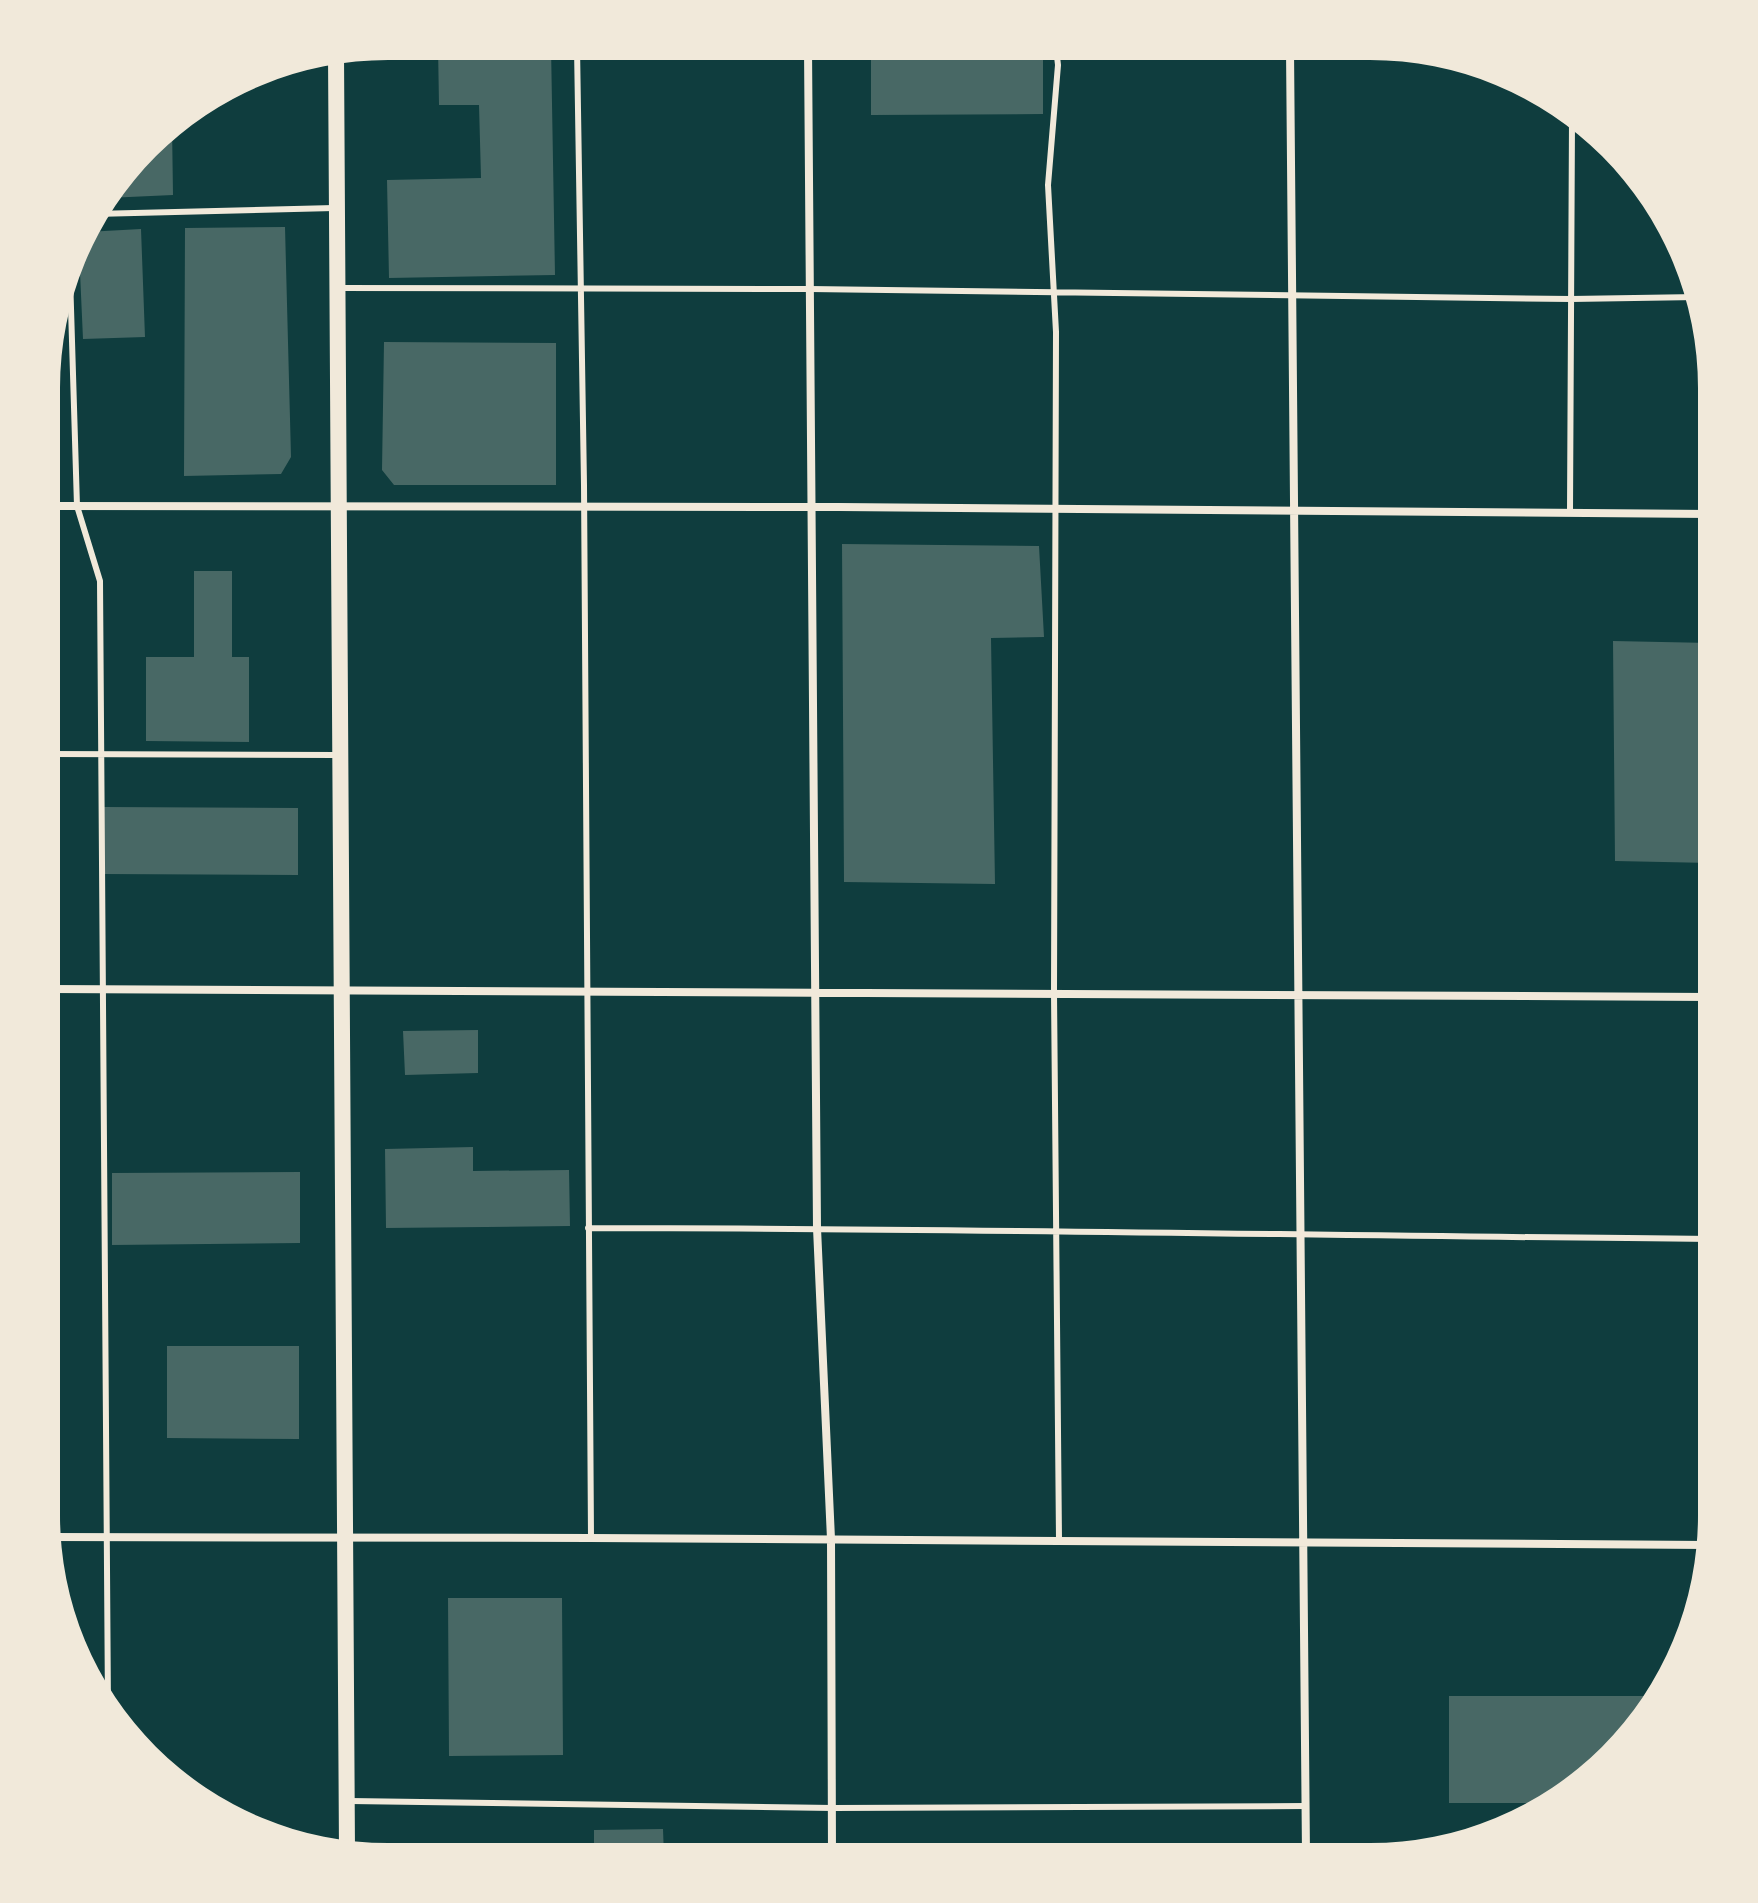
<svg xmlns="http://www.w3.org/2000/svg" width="1758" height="1903" font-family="Signika,sans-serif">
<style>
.building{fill:#486865}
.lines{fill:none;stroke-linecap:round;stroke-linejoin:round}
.service{stroke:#f1e9da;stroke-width:6}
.minor{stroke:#f1e9da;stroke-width:8}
.secondary{stroke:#f1e9da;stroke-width:16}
</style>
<rect width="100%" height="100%" fill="#0f3d3e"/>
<path class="building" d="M438,46h113l4,229 -166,3 -2,-98 94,-2 -2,-73h-40z
M871,47l172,1v66l-172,1z
M172,125l1,70 -66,3 56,-68z
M285,227l6,230 -10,17 -97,2 1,-248z
M141,229l4,108 -62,2 -4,-89 7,-18z
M384,342l172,1v142h-162l-12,-15z
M842,544l197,2 5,91 -53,1 4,246 -151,-2z
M194,571h38v86h17v85l-103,-1v-84h48z
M1613,641l98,2v220l-96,-2z
M103,807l195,1v67l-196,-1z
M478,1030v43l-73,2 -2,-44z
M473,1147v24l96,-1 1,56 -184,2 -1,-79z
M300,1172v71l-188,2v-72z
M167,1346h132v93l-132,-1z
M448,1598h114l1,157 -114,1z
M1449,1696h208l-96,103 -8,4h-104z
M663,1829l1,27h-70v-26z"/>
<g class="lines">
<path class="service" d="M577,47l7,438 7,1053
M1056,48l2,17 -10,120 8,147 -2,661 5,547
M94,214l240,-6
M70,275l7,231 23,75 8,1128
M338,288l472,1 761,10 127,-2
M1570,513l2,-393
M50,754l287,1
M588,1228c374,0 749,8 1123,11
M350,1801l483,7 473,-2"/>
<path class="minor" d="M808,47l9,1181 14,311 1,317
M1290,49l16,1807
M52,506l787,1 872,7
M49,989l1662,8
M47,1537l544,1 1118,7"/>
<path class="secondary" d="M336,54l11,1797"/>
</g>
<path d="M0 0H1758V1903H0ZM388 60H1370A328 328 0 0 1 1698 388V1515A328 328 0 0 1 1370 1843H388A328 328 0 0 1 60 1515V388A328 328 0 0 1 388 60Z" fill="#f1e9da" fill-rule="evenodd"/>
</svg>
